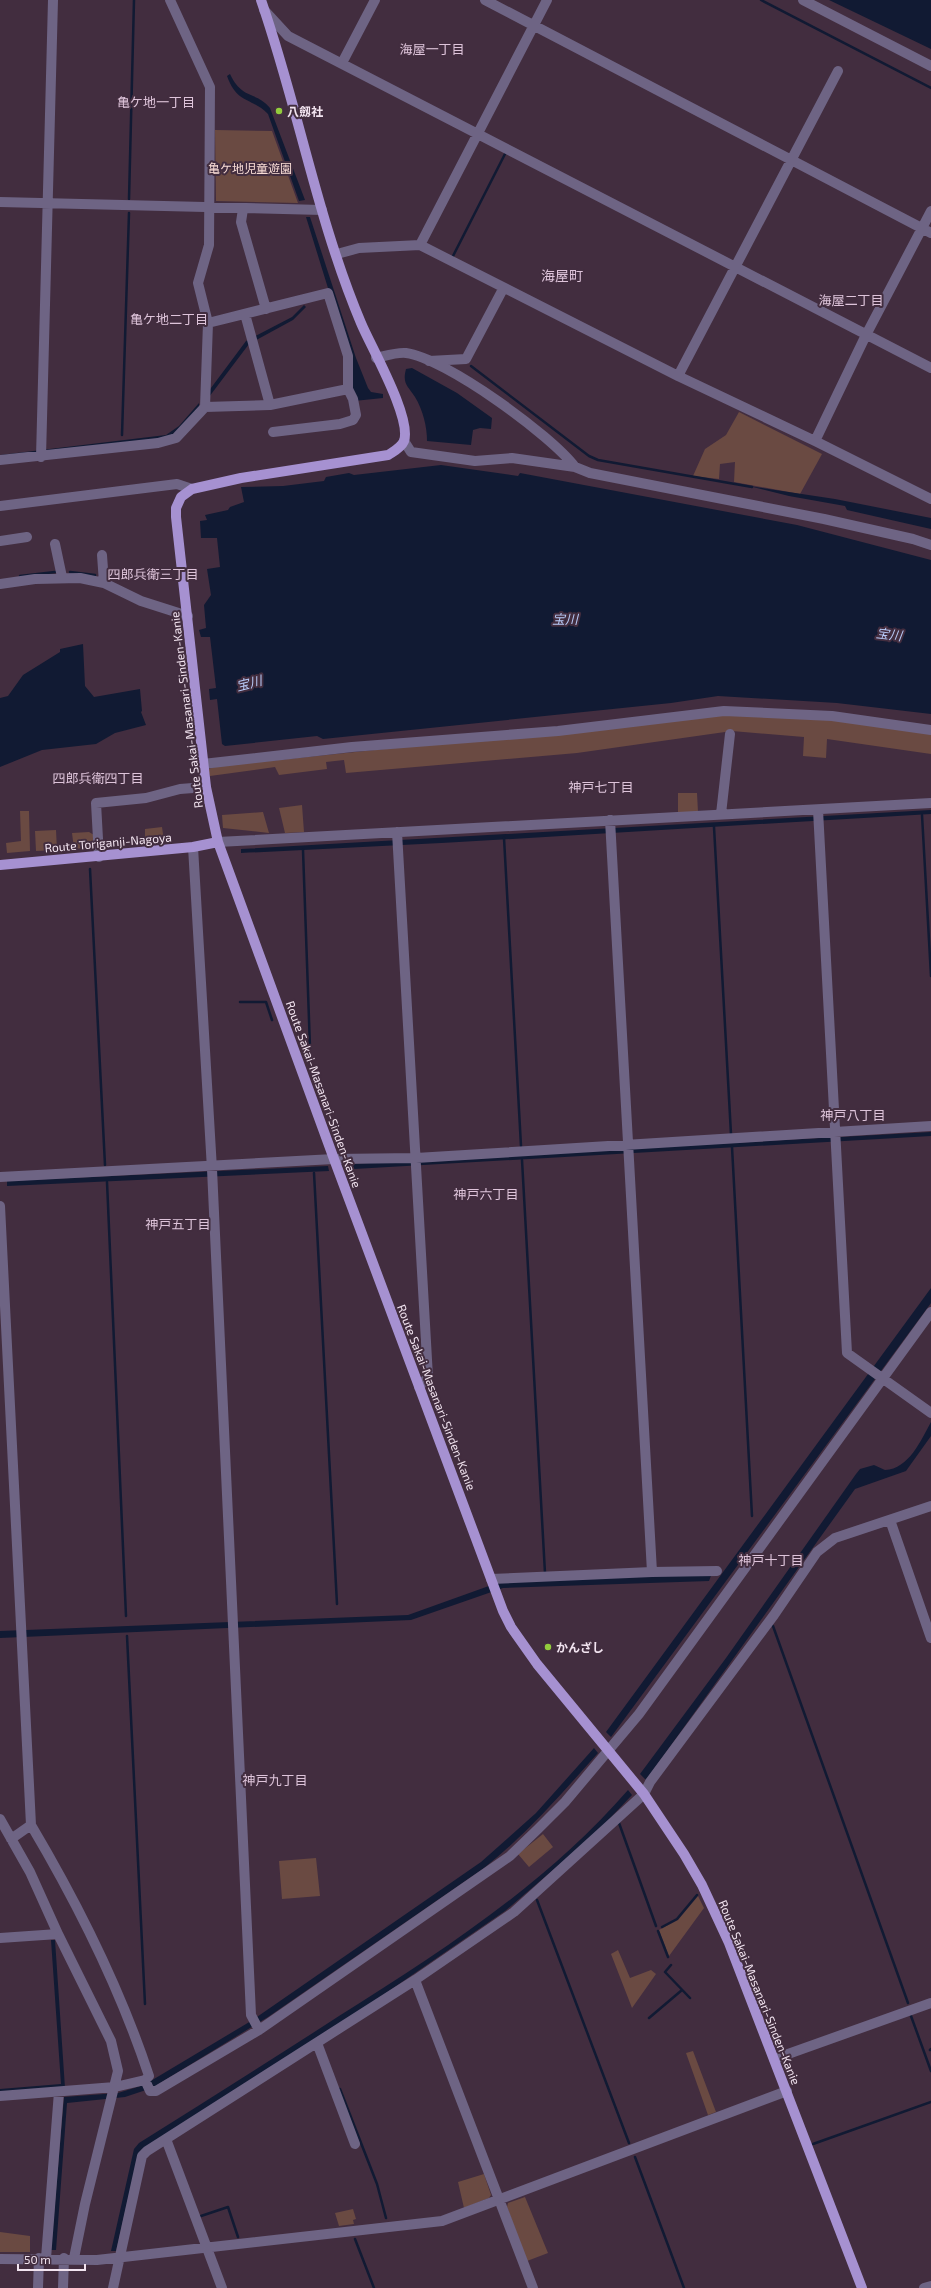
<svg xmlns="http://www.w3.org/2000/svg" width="931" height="2288" font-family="'Exo 2','Noto Sans JP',sans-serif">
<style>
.green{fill:#6a4a42}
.water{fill:#111a33}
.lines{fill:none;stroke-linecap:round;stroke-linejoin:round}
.stream{stroke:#111a33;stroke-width:2.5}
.minor{stroke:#6e6484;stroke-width:10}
.major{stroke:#a691d1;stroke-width:10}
.poi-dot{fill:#93cc3d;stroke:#422d3f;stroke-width:1.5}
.labels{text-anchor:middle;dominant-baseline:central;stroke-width:4;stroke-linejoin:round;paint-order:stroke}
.poi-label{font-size:12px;font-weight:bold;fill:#f2e4f0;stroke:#422d3f;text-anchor:start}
.park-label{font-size:12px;fill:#f9ddd6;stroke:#422d3f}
.street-label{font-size:12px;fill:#f2e4f0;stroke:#422d3f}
.neighbourhood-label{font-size:13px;fill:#dec4da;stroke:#422d3f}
.water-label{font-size:13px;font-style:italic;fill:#b8caf7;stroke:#422d3f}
.quarter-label{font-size:14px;fill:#dec4da;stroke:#422d3f}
</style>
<rect width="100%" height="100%" fill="#422d3f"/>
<path class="green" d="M215,130l57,1 26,72 -82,-2z
M739,412l83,42 -22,40 -66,-12 1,-20 -15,2 -1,15 -26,-3 12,-27 21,-14z
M724,714l138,8 69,10v22l-104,-15 -1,19 -23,-2 1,-19 -72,-6 -155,22 -231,20 -2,-13 -18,2 1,7 -48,6 -4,-8 -65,9 -2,-7 11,-3z
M678,793h19l1,19 -20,1z
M302,805l2,27 -19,1 -6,-25z
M20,811h9l1,40 -23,2 -1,-10 15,-2z
M263,812l6,21 -46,-5 -1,-13z
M162,827l2,14 -19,1v-13z
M56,830l1,20 -21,1 -1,-20z
M89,832l5,3v12l-20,2 -2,-16z
M543,1834l10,13 -24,20 -11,-13z
M316,1858l4,38 -38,3 -3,-38z
M698,1896l6,12 -35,48 -10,-26 19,-10z
M618,1950l12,28 21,-8 5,4 -24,34 -21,-54z
M693,2051l23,61 -8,3 -22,-62z
M484,2174l7,21 -2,3 -25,10 -6,-26z
M525,2197l23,56 -21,8 -20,-54 1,-4z
M353,2209l3,10 -3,1 1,4 -15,2 -4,-13z
M0,2232l30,4v16h-30z"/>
<path class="water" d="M829,0h102v49z
M230,74c12,26 26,17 40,34l35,92 -6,1 -31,-87c-17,-17 -31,-10 -41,-38z
M306,217h4l46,141 12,30 3,4 12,2v4l-29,3 -5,-45z
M304,305l2,2 -13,13 -44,24 -40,53 -1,-5 38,-51 46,-24z
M412,368l45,25 35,25 -1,11 -11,-1 -7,2 -2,15 -44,-4c0,-14 -4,-31 -12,-44 -7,-11 -13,-13 -9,-28z
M199,403v6l-17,19 -12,9 -170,20v-2l166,-20 13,-9z
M441,465l77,11 2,-3 277,52 134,35v154l-94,-11 -119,-7 -47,7 -348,36 -6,-3 -92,10 -3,-2 -5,-45 -7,1 -1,-11 7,-1 -6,-51h-9l-2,-7 7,-2 -2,-23 7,-10 -4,-26 13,-2 -3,-29h-16l-1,-17 7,-1 -2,-5 23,-5 2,-3 14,-5 -3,-15 42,-1 41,-5 2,-4 23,-4 5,2z
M749,486l86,13 96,19v11l-84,-19 -2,-4 -56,-10z
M83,644l2,42 9,11 46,-8 2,22 -1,1 5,13 -31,8 -19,11 -54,6 -42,17v-69l8,-2 15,-21 37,-23v-3z
M931,810v4c-230,13 -460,29 -690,39v-4z
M931,1132v4l-577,33 -2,-5z
M328,1166l1,5 -322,15v-5z
M931,1288v15l-320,434 -5,-5z
M931,1422v14l-25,35 -51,18 -209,291 -6,-6 86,-116 130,-184 4,-5 14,-4 11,5c24,-1 36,-30 46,-48z
M712,1573l-3,8 -206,7 -92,32 -411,18v-7l408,-16 92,-33z
M594,1748l4,5c-36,40 -71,81 -114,115l-216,149 -116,71 -27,9 -58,6 -11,147h-5l13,-153 54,-4 26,-8 107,-64 230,-159 55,-49z
M628,1790l4,5 -37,39 -90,77 -135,93 -228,145 -4,6 -22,96h-5l23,-102 5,-6c67,-42 134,-84 200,-127 104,-65 208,-133 289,-226z
M51,1940h4l10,148 -65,5v-4l61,-5z"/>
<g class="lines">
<path class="stream" d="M761,0l170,88
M129,199l5,-199
M452,258l54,-106
M471,366l118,90 9,4 154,27
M122,435l7,-222
M70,572l25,3
M20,576l35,-4
M922,815l9,161
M714,827l17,307
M504,838l17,308
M303,850l7,198
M90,869l15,296
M240,1002h26l6,18
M732,1147l20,369
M522,1160l23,413
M314,1173l23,431
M107,1182l19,434
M773,1626l135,377
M127,1636l18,368
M619,1823l37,103
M537,1900l92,243
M662,1927l15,-8 20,-24
M658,1931l10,26
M671,1965l-6,7 25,26
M911,2016l20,55
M649,2018l33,-28
M930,2050l1,-1
M340,2089l37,95 9,34
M813,2144l118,-42
M635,2157l49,131
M201,2216l27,-9 10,30
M355,2239l19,49"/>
<path class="minor" d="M485,0l446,233
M803,0l128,66
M264,10l24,26 643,332
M342,63l33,-63
M0,202l322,8
M243,209l-2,13 25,87
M420,245l127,-245
M337,254l22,-6 61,-3 258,131 137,65 116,58
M245,314l25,91
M208,323l120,-30 20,63v33l5,10 3,16 -3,5 -13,4 -67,8
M376,358c9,-2 21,-6 30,-5 39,5 145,82 169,114
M429,361l37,-2 37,-70
M678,376l160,-305
M205,407l65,-2 78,-16
M404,441l7,11 64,9 37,-3 63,9 15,6 234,46 89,20 18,6
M815,441l51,-106 65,-124
M41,457l12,-457
M0,460l158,-17 18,-5 29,-31 3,-84 -10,-40 11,-38 1,-158 -40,-87
M0,506l177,-22 15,5
M0,541l27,-4
M55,544l7,33
M102,555l2,28
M0,584l35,-5 45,-1 24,5 37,18 47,15
M203,764l149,-17 206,-16 166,-20 108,5 99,14
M818,810l29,543 84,60
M721,814l9,-80
M610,820l42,752
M397,832l31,545 -9,10
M218,842l713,-39
M193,847l19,322 39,846 8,15
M99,857l-3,-54 50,-5 34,-9 26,-2
M0,1177l334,-18 82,-1 515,-32
M0,1206l31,619c48,81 89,163 118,251l-4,4
M890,1520l41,118
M491,1579l161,-7 65,-1
M0,1819l30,53 28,62 53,107 7,30 -33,133 -11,54
M11,1839l20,-14
M0,1938l58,-4
M415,1980l118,308
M317,2043l38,101
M774,2059l157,-56
M0,2096l115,-9 30,-7 5,11h6l103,-61 251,-174 28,-27 27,-27 74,-88 292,-402
M166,2139l56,149
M46,2258l13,-166
M0,2259l97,1 345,-39 345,-130
M38,2288l1,-30
M63,2288l1,-30
M113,2288l29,-132 5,-5 268,-171 99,-68 130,-118 6,-12 124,-167 43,-63 18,-14 96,-32
M924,2288l7,-2"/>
<path class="major" d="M261,0c37,106 56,219 100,323 10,24 51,95 43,118 -3,7 -10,10 -16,14l-147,23 -49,11 -11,8 -5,11v9l30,270 12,55 116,317 169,452 8,16 26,37 107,130 40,60 18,31 27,58 133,345
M0,865l193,-18 25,-5"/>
</g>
<g class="poi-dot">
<circle cx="279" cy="111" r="4"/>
<circle cx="548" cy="1647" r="4"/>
</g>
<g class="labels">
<g class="poi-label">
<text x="287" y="111">八劔社</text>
<text x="556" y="1647">かんざし</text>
</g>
<g class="park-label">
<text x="250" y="168">亀ケ地児童遊園</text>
</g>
<g class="street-label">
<text transform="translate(186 710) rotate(-97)">Route Sakai-Masanari-Sinden-Kanie</text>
<text transform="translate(108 842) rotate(-5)">Route Toriganji-Nagoya</text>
<text transform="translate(324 1094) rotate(70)">Route Sakai-Masanari-Sinden-Kanie</text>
<text transform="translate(437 1397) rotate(69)">Route Sakai-Masanari-Sinden-Kanie</text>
<text transform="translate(760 1992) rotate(68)">Route Sakai-Masanari-Sinden-Kanie</text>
</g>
<g class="neighbourhood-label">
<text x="432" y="49">海屋一丁目</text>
<text x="156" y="102">亀ケ地一丁目</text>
<text x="851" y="300">海屋二丁目</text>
<text x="169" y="319">亀ケ地二丁目</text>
<text x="153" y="574">四郎兵衛三丁目</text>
<text x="98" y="778">四郎兵衛四丁目</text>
<text x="601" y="787">神戸七丁目</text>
<text x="853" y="1115">神戸八丁目</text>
<text x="486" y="1194">神戸六丁目</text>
<text x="178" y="1224">神戸五丁目</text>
<text x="771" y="1560">神戸十丁目</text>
<text x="275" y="1780">神戸九丁目</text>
</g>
<g class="water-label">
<text x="565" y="619">宝川</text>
<text transform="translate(889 634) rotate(7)">宝川</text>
<text transform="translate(249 683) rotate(-14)">宝川</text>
</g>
<g class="quarter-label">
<text x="562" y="275">海屋町</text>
</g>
</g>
<path d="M18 2264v6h67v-6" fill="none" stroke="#f2e4f0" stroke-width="2"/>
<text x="24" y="2264" font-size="12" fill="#f2e4f0" stroke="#422d3f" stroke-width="3" paint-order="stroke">50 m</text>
</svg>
